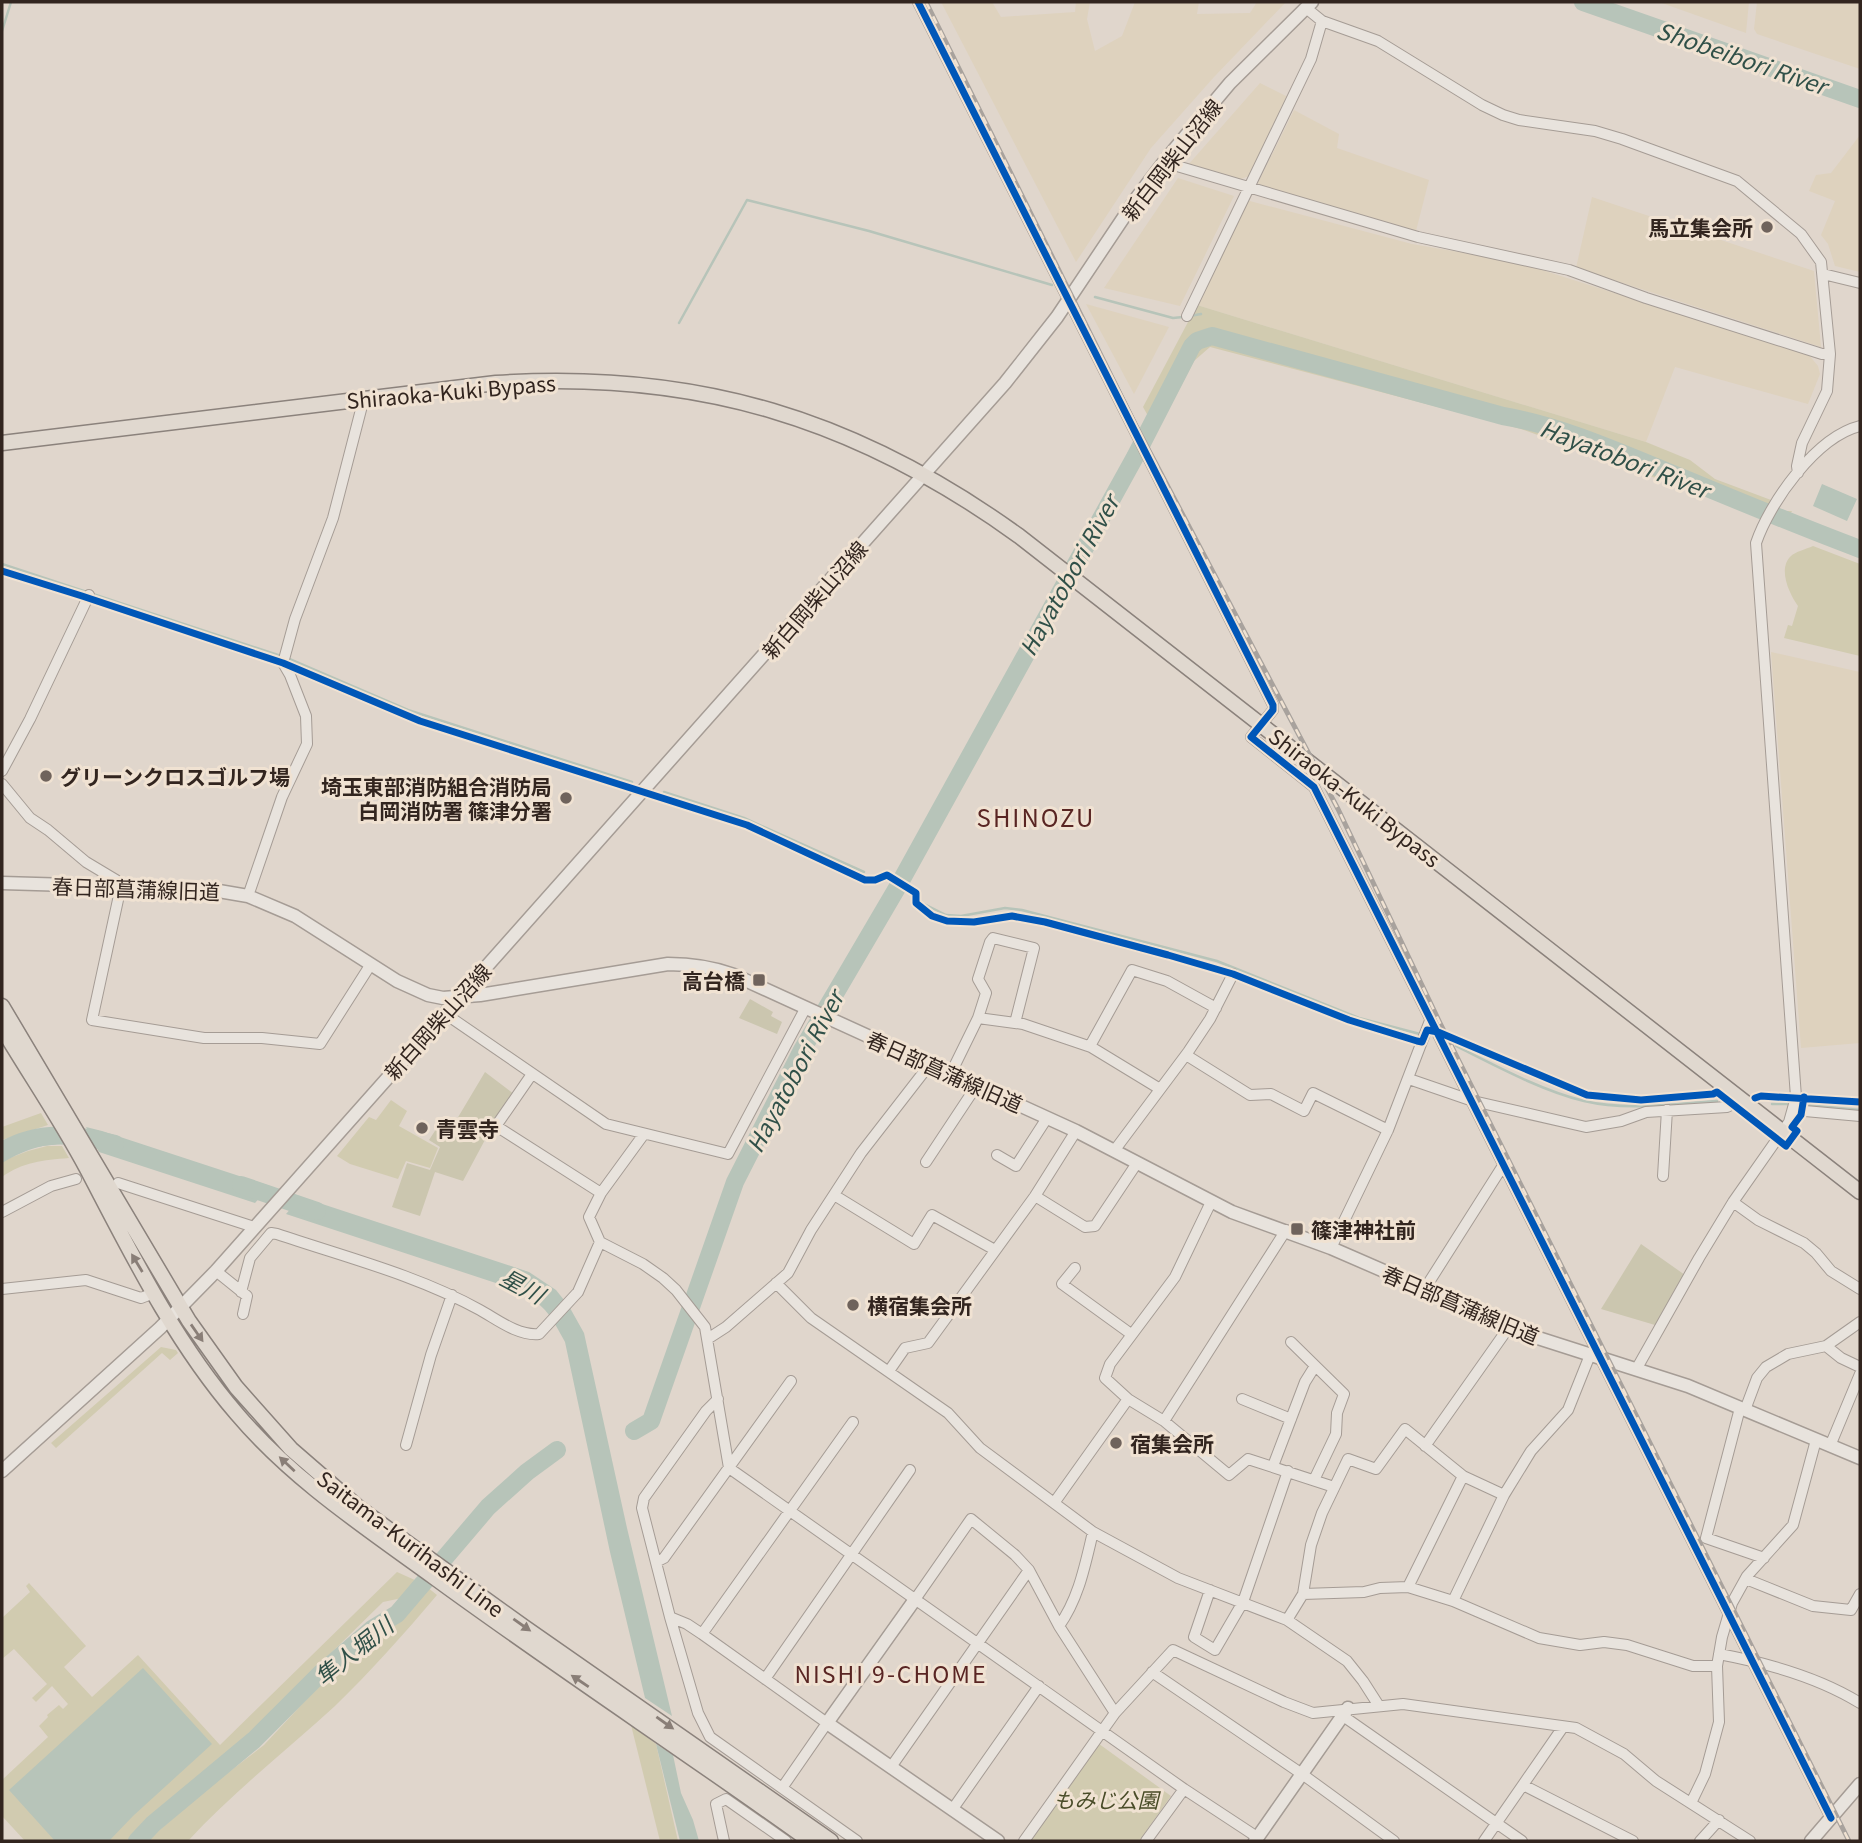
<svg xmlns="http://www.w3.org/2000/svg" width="1862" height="1843" font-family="Georgia,'Noto Sans JP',serif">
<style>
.farmland{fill:#ded2be}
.green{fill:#d1cbb0}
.cemetery{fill:#cbc6af}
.water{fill:#b7c4b9}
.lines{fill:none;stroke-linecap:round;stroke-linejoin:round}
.stream{stroke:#b7c4b9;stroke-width:2.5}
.river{stroke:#b7c4b9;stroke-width:18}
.minor-casing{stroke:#a59c95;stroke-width:12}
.tertiary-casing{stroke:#a59c95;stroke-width:15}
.primary-casing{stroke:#8b827c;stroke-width:17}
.minor{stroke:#e8e3dd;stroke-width:10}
.tertiary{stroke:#e8e3dd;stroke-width:12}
.primary{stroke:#e0d8cf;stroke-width:14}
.rail-casing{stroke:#a8a29d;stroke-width:5}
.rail{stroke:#f0e2d2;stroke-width:2.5;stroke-dasharray:8;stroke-linecap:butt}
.cycleway-casing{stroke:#f0e2d2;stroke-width:11}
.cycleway{stroke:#0057b8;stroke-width:7}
.oneway{fill:#897e77}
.poi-dot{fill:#6f635c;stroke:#f0e2d2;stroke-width:2.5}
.labels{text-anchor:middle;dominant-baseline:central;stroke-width:6;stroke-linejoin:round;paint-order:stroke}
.street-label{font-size:21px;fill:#32251f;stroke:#f0e2d2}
.poi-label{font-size:21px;font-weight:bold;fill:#32251f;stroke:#f0e2d2;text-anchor:start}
.park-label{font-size:21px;font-style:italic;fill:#494c28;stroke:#f0e2d2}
.water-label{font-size:23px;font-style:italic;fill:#305048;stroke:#f0e2d2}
.neighbourhood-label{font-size:23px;letter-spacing:2px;fill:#592523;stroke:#f0e2d2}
.quarter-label{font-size:24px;letter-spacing:2px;fill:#592523;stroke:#f0e2d2}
</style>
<rect width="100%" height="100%" fill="#e0d6cc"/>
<path class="farmland" d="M941,2h51l9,15 74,-5 1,-10h14l-3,17 8,32 27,-15 13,-34h64l-2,12 53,-1 7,-11h29l-72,75 -63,71 -75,114z
M1659,2h90l-3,31z
M1757,2h103v67l-103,-35 -3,-5z
M1260,83l28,14 -39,79 -8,3 -53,-14z
M1294,110l45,24 -2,14 92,32 -13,51 -159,-46z
M1860,135v137l-25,-6 -7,-22 -7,-9 14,-34 -26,-10 7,-16 15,-2z
M1178,178l56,18 -54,110 -76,-18z
M1592,197l222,74 7,76 -245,-79z
M1246,200l166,44 105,18 292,93 9,11 2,8 -12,30 -133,-37 -29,75 -449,-137z
M1086,304l83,23 -35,67z
M1771,652l89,20v371l-59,5z"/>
<path class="green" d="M1197,305l449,137 44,18 25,19 56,21v4l11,7h10l-8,14 -263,-96 -311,-82 -16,14 -37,71 -14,-25z
M1813,546l47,18v92l-76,-18 4,-13 4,1 6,-20c-8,-11 -21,-37 -7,-50 4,-4 15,-7 22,-10z
M391,1100l16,11 -8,15 39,22 -8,20 -24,-7 -8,18 -48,-15 -13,-8 32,-39 7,3z
M41,1113l7,12 -46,15v-13z
M47,1146h15l7,12c-26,2 -46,4 -67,19v-16l26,-10z
M161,1347l15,3 2,3 -8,7 -8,-7 -106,95 -5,-5z
M397,1572l20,9 -15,17 -19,4 -165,162 -69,55 -20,22h-104l-23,-25v-36l46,-43 -9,-11 9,-9 -1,-2 12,-10 4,4 5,-5 -16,-18 -16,16 -4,-4 15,-14 -33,-35 -12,10v-41l28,-26 -4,-6 3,-3 57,63 -22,21 28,30 46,-42 82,90z
M427,1587l10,8c-33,39 -66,76 -102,111 -49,45 -102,86 -147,135h-41l52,-46 65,-50 56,-60 46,-41 34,-25z
M631,1725l25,19 22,97h-18z
M1095,1741l76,55 -32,45h-110z"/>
<path class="cemetery" d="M750,999l23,13 -2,4 11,6 -5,12 -38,-16z
M485,1072l29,22 -20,29 -31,58 -28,-9 -15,44 -28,-9 15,-44 23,7 10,-23 -11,-7 15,-23 10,7z
M1641,1244l44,31 -30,50 -54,-16z"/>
<path class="water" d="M1822,484l35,15 -10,22 -34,-15z
M86,1127l16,4 168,55 -15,17 -156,-51z
M50,1128l10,16c-23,1 -39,8 -58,19v-20l19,-9z
M301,1197l228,75 27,18 8,10 -15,15c-10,-14 -25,-21 -41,-28l-222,-73z
M570,1308l14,25 43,195 45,188 -27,-18 -35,-146 -45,-210 -10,-18z
M143,1668l69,76 -79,72 -24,25h-54l-46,-51z
M656,1744l17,11 8,38 12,27 6,21h-19z"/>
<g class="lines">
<path class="stream" d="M2,31l9,-29
M1095,297l78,21 10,-1
M1190,316l11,-2
M679,323l68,-123 122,31 183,54
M2,564l279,92
M287,658l121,52 224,72
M664,792l80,26 120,54
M924,904l22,11 15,1 44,-8 17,2 195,51 142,57 61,16
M1456,1046c38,19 86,45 128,55 42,10 90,3 133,0
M1772,1104h16
M1806,1105l54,5"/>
<path class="river" d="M1583,2l277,97
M2,1151c36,-21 73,-18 113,-7
M241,1185l76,26
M634,1431l17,-10 84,-239 67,-132 95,-162 238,-431 57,-111 5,-5 15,-5 291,80c54,9 107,32 158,53 66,27 132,55 199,80
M137,1841l16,-17 101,-84 67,-67 51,-44 25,-15 91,-107 39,-35 30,-22"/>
<g class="minor-casing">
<path id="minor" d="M918,2c120,233 235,469 355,703v5l-22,27 63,50 517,1031
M1306,8l16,13 56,20 104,64 21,10 16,5 76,11 27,8 115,42 64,53 20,28 9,92 -3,37 -25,52 -5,23 1,7
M1167,158l10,8 241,71 151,33 77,28 176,56h8
M1823,274l37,9
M1187,316l124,-257 11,-38
M2,771l28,-52 59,-124
M2,784l28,34 18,12 38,32 30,18 5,6 -29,134 112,18h58l58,6 51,-80
M248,896l34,-99 25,-53 -1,-28 -16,-41 -7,-12 12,-44 38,-101 31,-120
M444,1013l162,111 122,30 77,-145
M978,1018l45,6 68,23 69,42
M1090,1046l42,-76 35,11 49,27
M1186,1055l64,40 21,-1 33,17 9,-18 75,37
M951,1073l27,-55 8,-25 -8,-14 12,-37 3,-4 41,10 -19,75
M532,1074l-36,52 105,67
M1409,1079l64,22 113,26 35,-6 25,-9 81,-5 14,-7
M1794,1110l66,6
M644,1134l-43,59 -12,24 11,25 43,22 20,14 13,12 29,37 24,141 455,321 73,48
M1114,1151l74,-99 22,-33 23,-45
M997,1155l19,11 31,-48
M926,1162l51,-77
M1663,1176l4,-66
M118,1183l136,44
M834,1195l80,49 18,-29 63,35
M1035,1196l50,31 10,-1 42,-63
M1733,1202l25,18 46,23 12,10 15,18 29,18
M2,1212l49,-26 25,-7
M1331,1248l57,-118 43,-112
M1075,1268l-13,16 69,50
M216,1271l31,25 -4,18
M776,1283l35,35 137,95 32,35 113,84c-8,33 -14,66 -34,94
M2,1289l84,-9 55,18 13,-5
M1424,1290l80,-126
M241,1292l9,-34 21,-25 6,1c68,23 140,41 203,76 18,10 38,26 59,24l39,-42 22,-50
M709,1338l17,-11 62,-54 23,-43 50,-77 69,-89
M1291,1342l53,52 -7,19 -1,21 -22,46
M1826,1346l15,12 19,9
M1637,1368l62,-110 34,-56 56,-80 7,-25 -40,-554c14,-41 60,-106 104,-117
M889,1371l16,-23 23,-5 107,-147 41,-65
M718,1399l-12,12 -62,87 -2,10 28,109 28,96 12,24 147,104
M1128,1399l-23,-21 5,-14 65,-87 36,-75
M1242,1399l49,20
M1740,1408l-34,130 58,20
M1745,1410l12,-32 9,-11 22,-13 38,-8 34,-24
M1164,1421l65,54 19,-16 86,28
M406,1445l25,-90 21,-60
M1425,1446l84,-119
M1830,1446l30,-72
M1273,1466l32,-84 10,-16
M1054,1503l74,-104 36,22 122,-191
M1093,1532l85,46 109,42 16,-26 61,-2 16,-4 28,-1 45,14 86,37 41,7 24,-3 23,3 66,21h24
M656,1562l8,-4 127,-177
M1746,1579l67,27 38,4 9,-16
M1408,1587l55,-111
M1210,1590l-16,47 21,13 28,-48 45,-131
M1303,1594l8,-49 11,-32 26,-54 28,10 29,-40 58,47 41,19
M916,1598l55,-79 44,36 14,15 30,56 56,87
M1453,1601l51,-106 27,-44 37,-41 22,-55
M670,1617l17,7 15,10 125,89 -45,65
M1287,1620l60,41 16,20 16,25
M702,1634l151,-212
M1719,1654c48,9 99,23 141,49
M1152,1672l150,102 92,67
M765,1679l145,-209
M1343,1716l179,125
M891,1767l138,-197
M1523,1785l110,56
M1691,1803l14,-29 14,-52 -2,-56 5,-29 10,-34 15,-27 46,-51 23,-85
M952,1810l87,-124
M724,1841l-8,-37 10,-5 60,42
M1024,1841l91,-128 58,-63 111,52 29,11 90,-9 173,24 48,26 32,27 94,60
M1146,1841l38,-52
M1484,1841l79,-114
M1700,1841l19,-21"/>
</g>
<g class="tertiary-casing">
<path id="tertiary" d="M2,883l205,6 41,7 47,20 102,65 31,14 15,3 37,-3 188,-31c24,0 44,3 66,11l342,156 156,81 99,36 207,90 150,48 172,72
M2,1471l158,-143 56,-57 789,-888 52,-66 81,-121 29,-38 63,-75 82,-81
M916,1598l-89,125 171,118
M1255,1841l93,-133
M1811,1841l49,-57"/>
</g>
<g class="primary-casing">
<path id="primary" d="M2,443l494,-60c201,-13 361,36 523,153l841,656
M2,1006l187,315 47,66 55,62 68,59 165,119 307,214
M2,1028c28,47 59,92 85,141 44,84 87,172 150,245 56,66 128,113 198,164 123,90 251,174 375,263"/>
</g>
<use href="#minor" class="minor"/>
<use href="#tertiary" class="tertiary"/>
<use href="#primary" class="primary"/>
<g class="rail-casing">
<path id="rail" d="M926,2l211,426 201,381 102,214 409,818"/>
</g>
<use href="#rail" class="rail"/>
<g class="cycleway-casing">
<path id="cycleway" d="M918,2c120,233 235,469 355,703v5l-22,27 63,50 517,1031
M2,571l80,25 201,67 137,58 327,104 118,55h10l12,-5 29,18v10l16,13 15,5 27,1 38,-6 33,6 123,33 65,19 116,46 68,21 5,1 5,-12 11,2 149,63 54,5 72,-6 4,-2 69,54 11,-15 -5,-4 9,-12 3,-18
M1755,1098l6,-2 99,6"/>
</g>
<use href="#cycleway" class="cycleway"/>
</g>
<defs><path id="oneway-solid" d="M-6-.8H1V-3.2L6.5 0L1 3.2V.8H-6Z" transform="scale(1.75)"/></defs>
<g class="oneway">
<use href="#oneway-solid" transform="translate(137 1263) rotate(-121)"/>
<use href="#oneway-solid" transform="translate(197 1333) rotate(55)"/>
<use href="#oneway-solid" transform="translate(287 1464) rotate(-137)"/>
<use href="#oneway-solid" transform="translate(522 1625) rotate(35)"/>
<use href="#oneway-solid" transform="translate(580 1681) rotate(-146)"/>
<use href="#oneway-solid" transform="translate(665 1723) rotate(35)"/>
</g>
<g class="poi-dot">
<circle cx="1767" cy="227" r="7"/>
<circle cx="46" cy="776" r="7"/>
<circle cx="566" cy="798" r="7"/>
<rect x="752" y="973" width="14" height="14" rx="3.5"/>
<circle cx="422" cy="1128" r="7"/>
<rect x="1290" y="1222" width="14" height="14" rx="3.5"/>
<circle cx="853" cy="1305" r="7"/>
<circle cx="1116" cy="1443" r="7"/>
</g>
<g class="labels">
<g class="street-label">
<text transform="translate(1171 159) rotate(-52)">新白岡柴山沼線</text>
<text transform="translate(451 391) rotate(-5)">Shiraoka-Kuki Bypass</text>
<text transform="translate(814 599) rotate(-49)">新白岡柴山沼線</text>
<text transform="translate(1355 797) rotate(38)">Shiraoka-Kuki Bypass</text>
<text transform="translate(136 888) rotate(2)">春日部菖蒲線旧道</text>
<text transform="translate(437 1021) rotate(-48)">新白岡柴山沼線</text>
<text transform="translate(945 1071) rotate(24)">春日部菖蒲線旧道</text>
<text transform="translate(1461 1304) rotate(23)">春日部菖蒲線旧道</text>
<text transform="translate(411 1543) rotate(37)">Saitama-Kurihashi Line</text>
</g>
<g class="poi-label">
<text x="1753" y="227" text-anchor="end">馬立集会所</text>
<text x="60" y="776">グリーンクロスゴルフ場</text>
<text x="552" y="786" text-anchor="end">埼玉東部消防組合消防局<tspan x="552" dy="24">白岡消防署 篠津分署</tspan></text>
<text x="745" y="980" text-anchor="end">高台橋</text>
<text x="436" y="1128">青雲寺</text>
<text x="1311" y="1229">篠津神社前</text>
<text x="867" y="1305">横宿集会所</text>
<text x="1130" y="1443">宿集会所</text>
</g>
<g class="park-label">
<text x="1106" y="1799">もみじ公園</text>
</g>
<g class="water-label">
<text transform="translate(1742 57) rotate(19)">Shobeibori River</text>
<text transform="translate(1625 458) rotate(21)">Hayatobori River</text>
<text transform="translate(1068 575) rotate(-61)">Hayatobori River</text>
<text transform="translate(794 1071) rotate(-62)">Hayatobori River</text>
<text transform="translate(523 1285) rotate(28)">星川</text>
<text transform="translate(353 1650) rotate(-39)">隼人堀川</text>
</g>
<g class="neighbourhood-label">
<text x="891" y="1673">NISHI 9-CHOME</text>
</g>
<g class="quarter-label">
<text x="1036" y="816">SHINOZU</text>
</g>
</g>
<rect width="1862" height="1843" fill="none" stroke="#32251f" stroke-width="7"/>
</svg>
